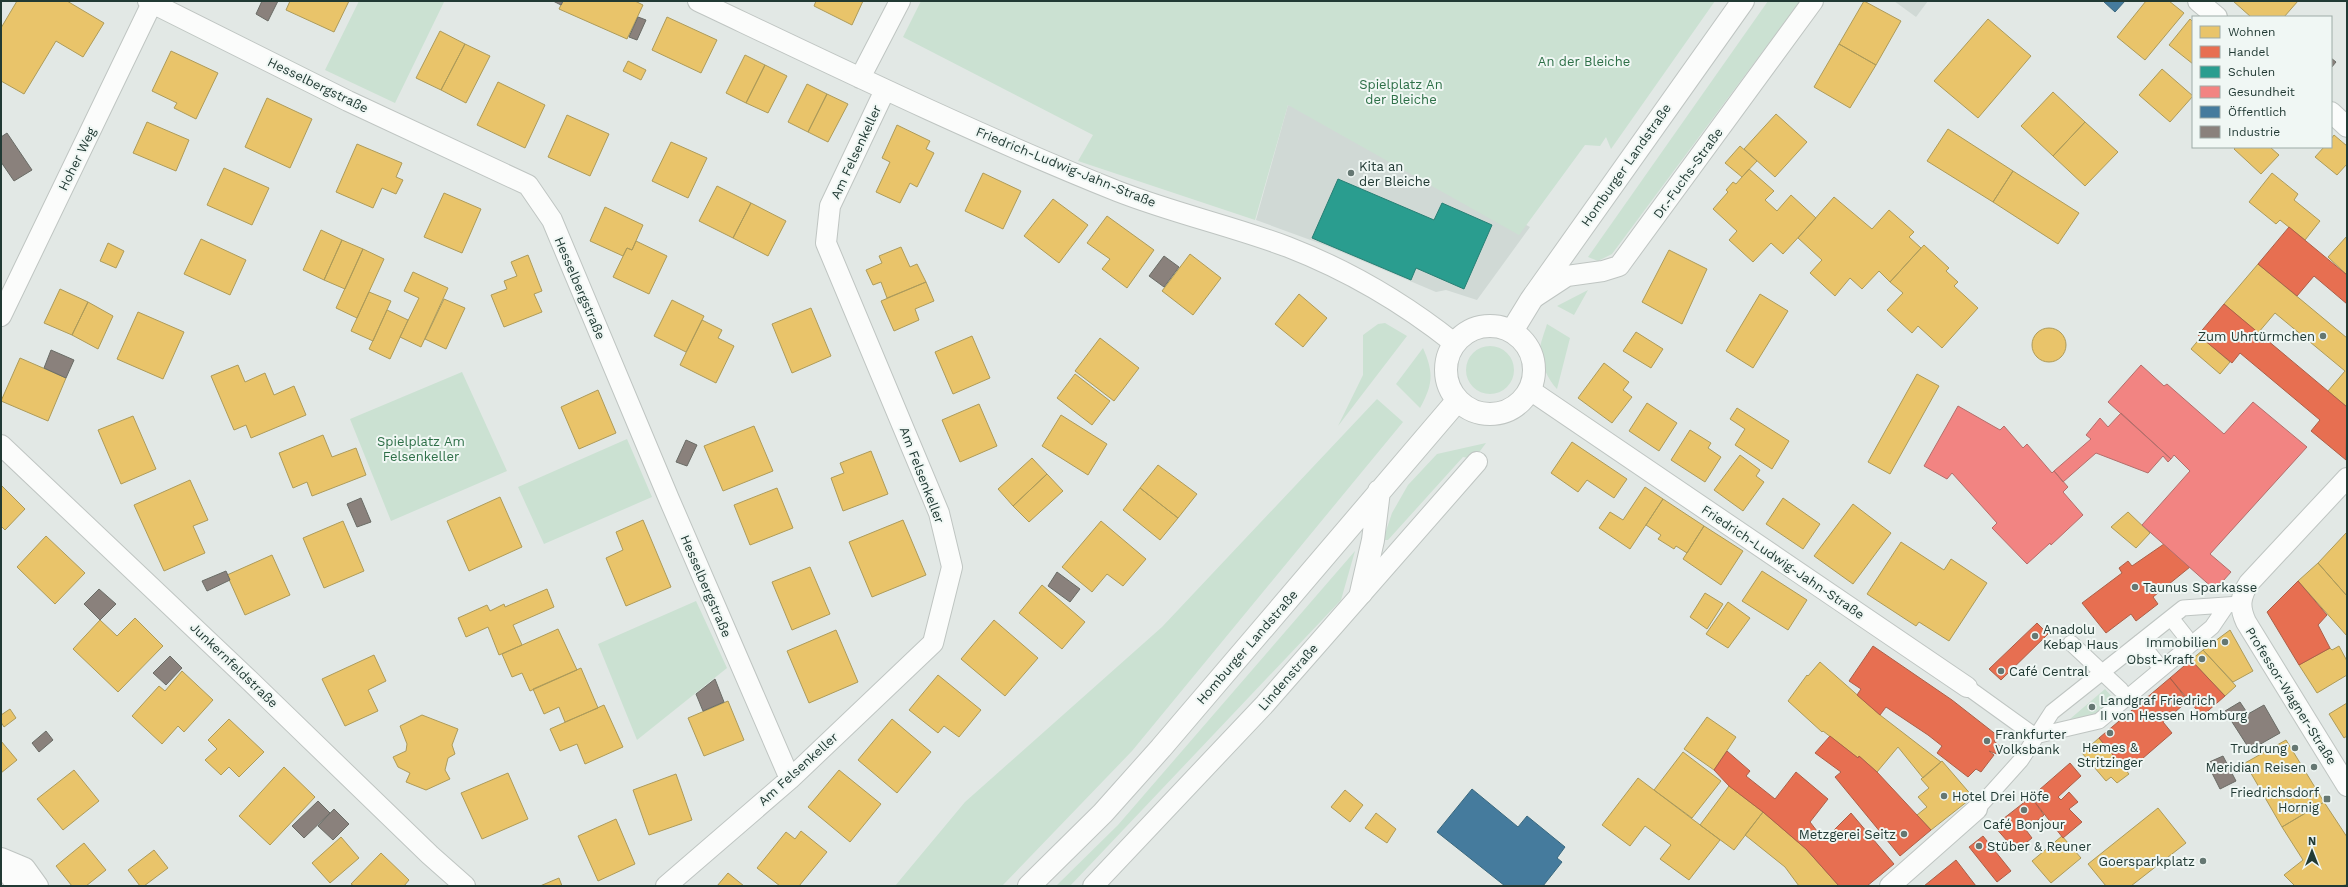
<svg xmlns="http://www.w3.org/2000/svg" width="2348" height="887" font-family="'Work Sans',sans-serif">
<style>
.built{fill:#d0d9d5}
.green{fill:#cbe1d2}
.homes{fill:#e9c46a;stroke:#ad9b5a}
.shops{fill:#e76f51;stroke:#ac5f48}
.schools{fill:#2a9d8f;stroke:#277f74}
.health{fill:#f28482;stroke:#b36e6b}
.public{fill:#457b9d;stroke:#3a687e}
.industry{fill:#8a817c;stroke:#6a6c66}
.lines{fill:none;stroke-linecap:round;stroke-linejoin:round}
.pedestrian-casing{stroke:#bfc5c2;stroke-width:17}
.minor-casing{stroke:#bfc5c2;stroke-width:22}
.tertiary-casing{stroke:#bfc5c2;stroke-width:24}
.pedestrian{stroke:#fbfcfb;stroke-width:15}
.minor{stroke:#fbfcfb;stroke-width:20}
.tertiary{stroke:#fbfcfb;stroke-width:22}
.poi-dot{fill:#657772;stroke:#f0f7f4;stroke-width:1.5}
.labels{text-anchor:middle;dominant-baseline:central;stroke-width:4;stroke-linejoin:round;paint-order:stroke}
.park-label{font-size:13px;fill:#2d6f47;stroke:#f0f7f4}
.street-label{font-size:13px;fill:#213a34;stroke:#f0f7f4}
.poi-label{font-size:13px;fill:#213a34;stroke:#f0f7f4;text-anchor:start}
</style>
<rect width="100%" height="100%" fill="#e2e8e5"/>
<path class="built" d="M1894,1h34l-12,16z
M1288,105l62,22 180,100 -53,73 -31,-10 -10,2 -109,-46 -71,-26z"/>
<path class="green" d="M359,1l85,1 -49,101 -70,-33z
M921,1h794l-104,148 -5,-12 -6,9 -15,-1 -66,90 -231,-130 -33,115 -177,-59 15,-26 -190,-98z
M1768,1h32l-188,253 -14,7 -10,-4z
M1588,290l-14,25 -17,-9z
M1385,323l22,13 -69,90 25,-51v-40l15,-11z
M1547,324l23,14 -13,51c-9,-9 -17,-27 -17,-41 1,-7 5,-17 7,-24z
M1466 370a24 24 0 1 1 48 0a24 24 0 1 1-48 0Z
M1423,348c11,25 10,36 -3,60l-24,-24z
M462,372l45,99 -116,50 -41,-102z
M1377,399l26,23 -271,329 -130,135h-107l70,-84 197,-175z
M627,439l25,58 -108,47 -26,-57z
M1486,443l-12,16 -11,-2 -75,83h-5l9,-27 16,-28 29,-31z
M1355,551l-14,49 -271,286h-14l62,-61z
M696,601l31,67 -90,72 -39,-96z
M2105,689l11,12 -20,15 -26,3z"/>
<path class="homes" d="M17,1h50l37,22 -21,34 -27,-16 -32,53 -23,-13v-53z
M290,1h59l-15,31 -48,-22z
M563,1h72l8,4 -16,34 -68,-30z
M816,1h47l-11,24 -38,-19z
M1864,1l37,20 -25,44 -37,-21z
M2146,1h23l15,12 -39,47 -28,-23z
M2233,1h65l-14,16h-33z
M667,17l50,23 -16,33 -49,-23z
M1988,19l43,37 -53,62 -44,-37z
M2190,19l3,3v42l-24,-19z
M440,31l25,13 -24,46 -25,-12z
M465,44l25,12 -24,47 -25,-13z
M1839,44l37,21 -26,43 -36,-21z
M171,51l47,22 -22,46 -22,-11 3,-5 -25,-12z
M745,55l20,10 -19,38 -20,-10z
M628,61l18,9 -5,10 -18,-9z
M765,65l22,11 -19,37 -22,-10z
M2162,69l31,27 -23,26 -31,-27z
M498,82l47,23 -20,43 -48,-23z
M807,84l20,10 -19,38 -20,-10z
M2053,92l32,30 -32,34 -32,-30z
M827,94l21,10 -20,38 -20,-10z
M267,98l45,21 -22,49 -45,-21z
M1776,114l31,28 -32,35 -31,-28z
M567,115l42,19 -19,42 -42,-19z
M147,122l42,18 -13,31 -43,-18z
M2085,122l33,30 -33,34 -32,-30z
M897,125l33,16 -4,8 8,4 -17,34 -7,-4 -10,20 -24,-11 14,-30 -8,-4z
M1948,129l65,42 -20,31 -66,-41z
M2334,135l13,11v18l-10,11 -22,-18 9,-10h7v-8z
M671,142l36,16 -19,40 -36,-17z
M357,144l45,19 -6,14 7,3 -7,14 -14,-6 -9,20 -37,-16z
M1740,146l17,15 -15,16 -17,-14z
M2236,147h34l9,8 -18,19 -27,-25z
M224,168l45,20 -17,37 -45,-20z
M1749,169l25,22 -9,9 12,11 14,-16 25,23 -33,36 -12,-11 -18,19 -24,-22 8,-9 -24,-22 15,-17 -2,-2 7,-8 3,2z
M2013,171l66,42 -21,31 -65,-42z
M983,173l38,18 -18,38 -38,-18z
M2272,173l26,21 -4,6 26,21 -15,19 -25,-20 -4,4 -27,-22z
M717,186l34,17 -18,35 -34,-17z
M444,193l37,16 -19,44 -38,-16z
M1834,197l38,32 17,-19 25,22 -5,5 12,11 -31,34 -11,-11 -17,18 -12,-11 -15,18 -25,-23 12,-13 -24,-22z
M1053,199l35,26 -29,38 -35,-27z
M751,203l35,18 -18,35 -35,-18z
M605,207l38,18 -11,25 -5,-2 -4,8 -33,-15z
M1107,216l47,34 -27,38 -25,-19 8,-10 -23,-16z
M321,230l21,10 -18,40 -21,-10z
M2347,236v39l-19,-18z
M201,239l45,21 -16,35 -46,-21z
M342,240l21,9 -18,40 -21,-9z
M636,241l31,15 -18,38 -36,-17 14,-29 5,2z
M108,243l16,8 -8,17 -16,-7z
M1924,245l25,23 -3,3 12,11 -4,4 24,22 -36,40 -24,-22 -6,7 -25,-23 16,-17 -13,-11z
M901,247l9,20 7,-3 9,18 -39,16 -6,-16 -8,3 -7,-15 16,-7 -3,-7z
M363,249l21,10 -27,59 -21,-10z
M1669,250l38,19 -25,55 -40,-22z
M1190,254l31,24 -28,37 -31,-24z
M528,255l14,36 -8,3 8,18 -38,15 -13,-32 16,-6 -3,-8 13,-5 -6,-14z
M2258,264l89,74v69l-19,-16 17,-20 -70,-58 -17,20 -34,-29z
M413,272l35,16 -27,59 -21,-10 19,-39 -15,-7z
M926,282l8,19 -19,8 4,11 -25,11 -13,-30z
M60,289l28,13 -16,33 -28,-12z
M369,292l22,9 -18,40 -22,-10z
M1299,294l28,24 -24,29 -28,-23z
M1760,294l28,17 -35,57 -27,-17z
M444,299l21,9 -19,41 -21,-10z
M672,300l32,16 -18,36 -32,-16z
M88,302l25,14 -15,33 -26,-14z
M811,308l20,48 -39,17 -20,-49z
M387,310l21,10 -18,39 -21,-10z
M138,312l46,20 -21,47 -46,-20z
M702,320l20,10 -4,8 16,8 -18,37 -36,-18z
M2032 345a17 17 0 1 1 34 0a17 17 0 1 1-34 0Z
M1636,332l27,17 -12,19 -28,-17z
M972,336l18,42 -37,16 -18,-42z
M2201,337l29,25 -10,12 -29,-25z
M1100,338l39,30 -25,33 -39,-30z
M20,358l46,20 -18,43 -47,-20z
M1604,363l25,19 -6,8 9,7 -20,26 -34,-25z
M238,365l7,17 20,-9 9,22 20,-9 12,29 -55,23 -5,-13 -12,5 -23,-54z
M1075,374l35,27 -18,24 -35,-27z
M1917,374l22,12 -49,88 -22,-12z
M598,390l18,43 -37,16 -18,-42z
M1647,403l30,20 -18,28 -30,-20z
M979,404l18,42 -37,16 -18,-42z
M1737,408l52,33 -17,28 -37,-24 10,-16 -15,-10z
M1061,415l46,29 -19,31 -46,-29z
M133,416l23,53 -35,15 -23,-54z
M754,426l19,45 -50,20 -19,-45z
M1690,430l21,13 -3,5 13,9 -16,25 -34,-22z
M323,435l9,22 24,-9 10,27 -54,21 -5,-14 -14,6 -14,-35z
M1572,442l55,37 -13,19 -27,-18 -9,12 -27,-19z
M871,451l17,43 -45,17 -12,-33 13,-5 -4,-10z
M1740,455l20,15 -4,6 8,6 -21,29 -29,-21z
M1032,458l15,16 -34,32 -15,-17z
M1158,465l39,29 -19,24 -38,-30z
M1047,474l16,17 -34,31 -16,-16z
M190,480l18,40 -15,6 12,27 -41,18 -30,-66z
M1,485l24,24 -20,21 -4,-4z
M1645,487l18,12 -33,50 -31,-21 11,-16 13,8z
M777,488l16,40 -43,17 -16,-40z
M1140,488l38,30 -18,22 -37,-30z
M500,497l22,50 -53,24 -22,-50z
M1783,498l37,26 -17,25 -37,-25z
M1663,499l41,27 -17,27 -11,-7 -2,3 -16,-10 3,-4 -15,-10z
M1853,504l38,29 -38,51 -39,-28z
M2128,512l22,21 -14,15 -25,-21z
M643,520l28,67 -45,19 -20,-48 17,-8 -7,-18z
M903,520l23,55 -54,22 -23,-55z
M343,521l21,50 -40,17 -21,-50z
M1101,521l45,38 -23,27 -16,-12 -15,18 -30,-25z
M1704,526l39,25 -22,34 -38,-26z
M2347,532v64l-29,-33z
M46,536l39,37 -30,31 -38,-37z
M1901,542l43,28 7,-11 36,24 -38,58 -30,-19 -3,4 -49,-32z
M272,555l18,40 -45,20 -18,-40z
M2318,563l29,33v40l-49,-55z
M810,567l20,47 -38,16 -20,-48z
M1762,571l45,29 -19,30 -46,-29z
M1042,585l43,37 -23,27 -43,-36z
M547,589l7,18 -41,18 9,20 -23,10 -11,-28 -22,10 -8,-19 29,-13 3,6 14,-7 1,3z
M1705,593l18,11 -16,25 -17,-12z
M1728,602l22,16 -22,30 -22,-14z
M135,618l28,28 -45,46 -45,-43 27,-29 17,16z
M994,620l44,38 -33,38 -44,-37z
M558,629l19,41 -47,21 -8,-18 -10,4 -10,-23z
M836,630l22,52 -49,21 -22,-52z
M2230,630l23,41 -20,11 -30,-32z
M2339,646l8,15v14l-30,18 -18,-28 31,-17 2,2z
M2203,650l33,36 -11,10 -34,-36z
M374,655l12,26 -18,9 10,21 -33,15 -23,-47z
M1820,662l60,53 61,47 -18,16 -25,-31 -21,25 -18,-16 -1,2 -35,-27 -1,1 -34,-31 19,-26 1,1z
M581,668l17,40 -33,14 -6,-15 -15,7 -11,-25z
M182,671l31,29 -29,32 -6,-6 -16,18 -30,-28 27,-30 6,5z
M938,675l43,35 -22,27 -15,-11 -6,7 -29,-23z
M728,701l16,39 -40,16 -16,-38z
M2347,703v33l-3,2 -15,-24z
M604,705l19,42 -38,17 -8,-20 -17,7 -10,-22z
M10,709l6,9 -12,9 -3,-5v-7z
M422,715l36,14 -6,16 3,9 -7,4 -3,12 5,9 -24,11 -20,-8 4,-9 -12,-6 -5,-10 13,-6 1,-7 -7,-18z
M1707,717l29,20 -22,33 -30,-21z
M229,719l35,33 -25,25 -10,-10 -8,8 -16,-15 12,-11 -9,-9z
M892,719l39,33 -34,41 -39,-33z
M2099,738l30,36 -12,9 -6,-6 -5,4 -24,-28z
M2286,740l38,62 -42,25 -37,-64z
M1,741l16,19 -16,13z
M1683,752l38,29 -29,37 -38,-28z
M1942,761l31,36 -42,33 -14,-15 10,-8 -9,-10 11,-9 -8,-9z
M284,767l31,30 -45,48 -31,-29z
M74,770l25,31 -36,29 -26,-31z
M839,770l42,34 -31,38 -42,-35z
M508,773l20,46 -46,20 -21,-46z
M676,774l16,46 -43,15 -16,-45z
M1638,778l82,62 -31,40 -29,-21 11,-14 -26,-19 -15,20 -28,-21z
M1729,786l34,26 -29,38 -34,-25z
M1345,790l18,15 -13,17 -19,-15z
M2324,802l23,35v47l-5,2h-47l-11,-11 19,-15 -21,-33z
M2158,808l28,35 -55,43h-25l-18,-22z
M1763,812l43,37 33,37h-40l-14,-19 -40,-32z
M1376,813l20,16 -9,14 -22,-15z
M616,819l19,45 -37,17 -20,-45z
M801,831l26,21 -28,34h-19l-23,-18 29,-36 9,7z
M2062,836l19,22 -30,25 -19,-22z
M341,837l18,21 -29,25 -18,-20z
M84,843l22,27 -20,16h-14l-16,-20z
M154,850l14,18 -24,18h-4l-12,-16z
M381,853l28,27 -5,6h-50l-3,-2z
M728,873l16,13h-27z
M559,878l3,8h-22z"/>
<path class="shops" d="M2289,227l58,48v29l-33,-28 -17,20 -39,-32z
M2224,304l123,103 -1,53 -35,-29 9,-11 -80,-67 -8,10 -34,-28z
M2164,544l26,23 -37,30 5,7 -22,17 -5,-7 -25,19 -24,-30 40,-30 -3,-5 9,-7 4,5z
M2298,581l29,34 -9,10 12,23 -31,17 -32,-53z
M2037,623l11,11 -47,46 -12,-11z
M1873,646l79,54 46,36 -4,5 8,7 -5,6 -8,-3 5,4 -13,17 -5,-3 -8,8 -31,-24 5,-7 -14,-11 -42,-28 -6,8 -23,-20 4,-6 -12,-8z
M2191,660l34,36 -23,20 -32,-38z
M2170,678l18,23 -25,21 9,11 -45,39 -28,-34z
M1830,736l28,22 1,-2 18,16 54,58 -31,26 -65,-79 6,-5 -26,-19z
M1727,751l23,20 -4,5 29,23 21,-27 32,27 -18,23 14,18 27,-27 43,51 -27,22h-28l-33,-37 -43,-37 -34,-26 -15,-16z
M2070,763l11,13 -23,21 3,3 8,-8 9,10 -9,7 13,13 -19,16 -32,-41z
M2031,797l13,18 -18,15 6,8 -16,13 -22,-25z
M1983,836l28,35 -14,11 -28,-35z
M1956,860l20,26h-52z"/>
<path class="schools" d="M1338,179l96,41 8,-17 50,22 -28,64 -48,-21 -5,12 -99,-42z"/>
<path class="health" d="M2141,365l23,21 3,-2 57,50 29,-32 54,45 -97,107 21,18 -16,18 -73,-65 48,-54 -16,-16 -3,4 -63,-57z
M1958,406l42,24 4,-4 19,22 4,-4 25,29 2,-2 14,16 -5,5 20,23 -32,30 -1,-2 -23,21 -35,-36 5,-5 -45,-50 -5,6 -23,-13z
M2121,413l50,46 -3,3 -5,-6 -15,17 -52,-20 -33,29 -9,-11 37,-32 -5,-4 14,-17 8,9z"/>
<path class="public" d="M2103,1h22l-10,11z
M1472,789l46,38 9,-11 38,31 -8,11 5,4 -19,24h-38l-68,-54z"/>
<path class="industry" d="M262,1h16l-10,20 -12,-7z
M553,1h10l-2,4z
M638,17l8,3 -9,20 -8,-3z
M2331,58l5,4 -5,6z
M7,133l25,37 -18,11 -13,-19v-25z
M1164,256l15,11 -15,20 -15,-11z
M51,350l23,10 -8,18 -22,-10z
M686,440l11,5 -10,21 -11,-4z
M361,498l10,24 -14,5 -10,-23z
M226,571l4,9 -23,11 -5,-10z
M1057,572l23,17 -10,13 -22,-16z
M99,589l17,15 -16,16 -16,-16z
M170,656l12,12 -16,17 -13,-12z
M715,679l9,23 -21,9 -7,-17z
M2240,702l8,12 16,-9 16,28 -30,17 -25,-39z
M46,731l7,9 -14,12 -7,-9z
M2223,756l13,25 -16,8 -13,-26z
M318,801l12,12 -26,25 -12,-12z
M334,809l15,15 -16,16 -15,-14z"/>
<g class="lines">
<g class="pedestrian-casing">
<path id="pedestrian" d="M2171,618l15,19
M2140,642l16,20
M2071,643l50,47
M1967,687l68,49
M2035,736l64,-15 113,-94 15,-22
M1977,809l44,-49 31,-48 131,-104 57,-4"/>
</g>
<g class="minor-casing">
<path id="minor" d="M148,1l200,100 180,84 24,35 117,279 121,280
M698,1c139,66 277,133 419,190 56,22 115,35 171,56 59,23 117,57 166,96
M2198,1l19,16
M860,78l40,-77
M2331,112l16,15
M1535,297l32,-21 36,-5 16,-5 194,-265
M1,316l152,-315
M1530,390l437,297
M1,445l246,233 183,177 35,31
M2347,478l-98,105c-9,14 -10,24 -3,39l101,164
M1,858l24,10 13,18
M1,864l12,16 20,6
M666,886l124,-107 143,-136 19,-76 -13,-54 -113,-270 4,-37 55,-116
M1093,886l172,-182 212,-242
M1890,886l87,-77"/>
</g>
<g class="tertiary-casing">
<path id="tertiary" d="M1446 370a44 44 0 1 1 88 0a44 44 0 1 1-88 0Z
M1512,331l19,-31 212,-299
M1361,593l12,-53 6,-49
M1029,886l74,-73 58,-65 296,-347"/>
</g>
<use href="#pedestrian" class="pedestrian"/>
<use href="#minor" class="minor"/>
<use href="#tertiary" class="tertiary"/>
</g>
<g class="poi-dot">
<circle cx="1351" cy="173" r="4"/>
<circle cx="2323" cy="336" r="4"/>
<circle cx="2135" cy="587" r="4"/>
<circle cx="2035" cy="636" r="4"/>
<circle cx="2225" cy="642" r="4"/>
<circle cx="2202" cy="659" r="4"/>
<circle cx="2001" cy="671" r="4"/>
<circle cx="2092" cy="707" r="4"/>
<circle cx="2110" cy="733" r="4"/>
<circle cx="1987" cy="741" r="4"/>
<circle cx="2295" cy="748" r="4"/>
<circle cx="2314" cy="767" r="4"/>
<circle cx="1944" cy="796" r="4"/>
<rect x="2323" y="795" width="8" height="8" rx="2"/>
<circle cx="2024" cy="810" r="4"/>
<circle cx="1904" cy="834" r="4"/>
<circle cx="1979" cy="846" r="4"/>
<circle cx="2203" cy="861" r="4"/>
</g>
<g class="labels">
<g class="park-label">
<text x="1584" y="61">An der Bleiche</text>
<text x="1401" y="84">Spielplatz An<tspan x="1401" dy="15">der Bleiche</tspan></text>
<text x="421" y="441">Spielplatz Am<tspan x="421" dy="15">Felsenkeller</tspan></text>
</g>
<g class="street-label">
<text transform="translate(318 85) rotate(26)">Hesselbergstraße</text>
<text transform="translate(856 152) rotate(-65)">Am Felsenkeller</text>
<text transform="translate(77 159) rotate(-64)">Hoher Weg</text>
<text transform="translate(1626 165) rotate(-55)">Homburger Landstraße</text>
<text transform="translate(1066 167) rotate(22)">Friedrich-Ludwig-Jahn-Straße</text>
<text transform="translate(1688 173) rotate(-54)">Dr.-Fuchs-Straße</text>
<text transform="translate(580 288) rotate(67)">Hesselbergstraße</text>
<text transform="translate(922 475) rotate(69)">Am Felsenkeller</text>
<text transform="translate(1783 562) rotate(34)">Friedrich-Ludwig-Jahn-Straße</text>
<text transform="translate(706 586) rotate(67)">Hesselbergstraße</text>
<text transform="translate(1247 647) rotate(-49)">Homburger Landstraße</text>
<text transform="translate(234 665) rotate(44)">Junkernfeldstraße</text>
<text transform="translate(1288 677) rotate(-49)">Lindenstraße</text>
<text transform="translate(2291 696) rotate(58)">Professor-Wagner-Straße</text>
<text transform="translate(798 769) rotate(-42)">Am Felsenkeller</text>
</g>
<g class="poi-label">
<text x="1359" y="166">Kita an<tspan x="1359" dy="15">der Bleiche</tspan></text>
<text x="2315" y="336" text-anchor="end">Zum Uhrtürmchen</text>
<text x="2143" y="587">Taunus Sparkasse</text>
<text x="2043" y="629">Anadolu<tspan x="2043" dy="15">Kebap Haus</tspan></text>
<text x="2217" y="642" text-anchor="end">Immobilien</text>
<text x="2194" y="659" text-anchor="end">Obst-Kraft</text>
<text x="2009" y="671">Café Central</text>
<text x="2100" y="700">Landgraf Friedrich<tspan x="2100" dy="15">II von Hessen Homburg</tspan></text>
<text x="1995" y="734">Frankfurter<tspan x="1995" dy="15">Volksbank</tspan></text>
<text x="2110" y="747" text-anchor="middle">Hemes &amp;<tspan x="2110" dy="15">Stritzinger</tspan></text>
<text x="2287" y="748" text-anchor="end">Trudrung</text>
<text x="2306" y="767" text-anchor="end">Meridian Reisen</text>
<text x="2319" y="792" text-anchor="end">Friedrichsdorf<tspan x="2319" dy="15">Hornig</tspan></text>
<text x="1952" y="796">Hotel Drei Höfe</text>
<text x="2024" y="824" text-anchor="middle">Café Bonjour</text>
<text x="1896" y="834" text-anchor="end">Metzgerei Seitz</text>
<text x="1987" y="846">Stüber &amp; Reuner</text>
<text x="2195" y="861" text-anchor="end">Goersparkplatz</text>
</g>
</g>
<rect width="2348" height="887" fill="none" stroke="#213a34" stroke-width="4"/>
<rect x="2192" y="16" width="140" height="132" fill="#f0f7f4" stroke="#9daba7"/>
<rect x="2200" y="26" width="20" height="12" fill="#e9c46a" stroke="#9daba7"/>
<text x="2228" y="36" font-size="12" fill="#213a34">Wohnen</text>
<rect x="2200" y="46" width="20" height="12" fill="#e76f51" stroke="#9daba7"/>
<text x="2228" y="56" font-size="12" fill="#213a34">Handel</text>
<rect x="2200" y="66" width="20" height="12" fill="#2a9d8f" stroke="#9daba7"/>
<text x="2228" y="76" font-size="12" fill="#213a34">Schulen</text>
<rect x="2200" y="86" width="20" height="12" fill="#f28482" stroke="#9daba7"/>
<text x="2228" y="96" font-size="12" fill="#213a34">Gesundheit</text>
<rect x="2200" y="106" width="20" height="12" fill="#457b9d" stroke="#9daba7"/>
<text x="2228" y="116" font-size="12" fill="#213a34">Öffentlich</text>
<rect x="2200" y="126" width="20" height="12" fill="#8a817c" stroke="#9daba7"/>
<text x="2228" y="136" font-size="12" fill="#213a34">Industrie</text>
<g transform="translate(2312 851)" stroke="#f0f7f4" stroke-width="3" paint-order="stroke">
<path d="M0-3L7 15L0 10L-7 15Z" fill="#213a34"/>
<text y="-6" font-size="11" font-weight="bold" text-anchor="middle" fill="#213a34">N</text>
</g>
</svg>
